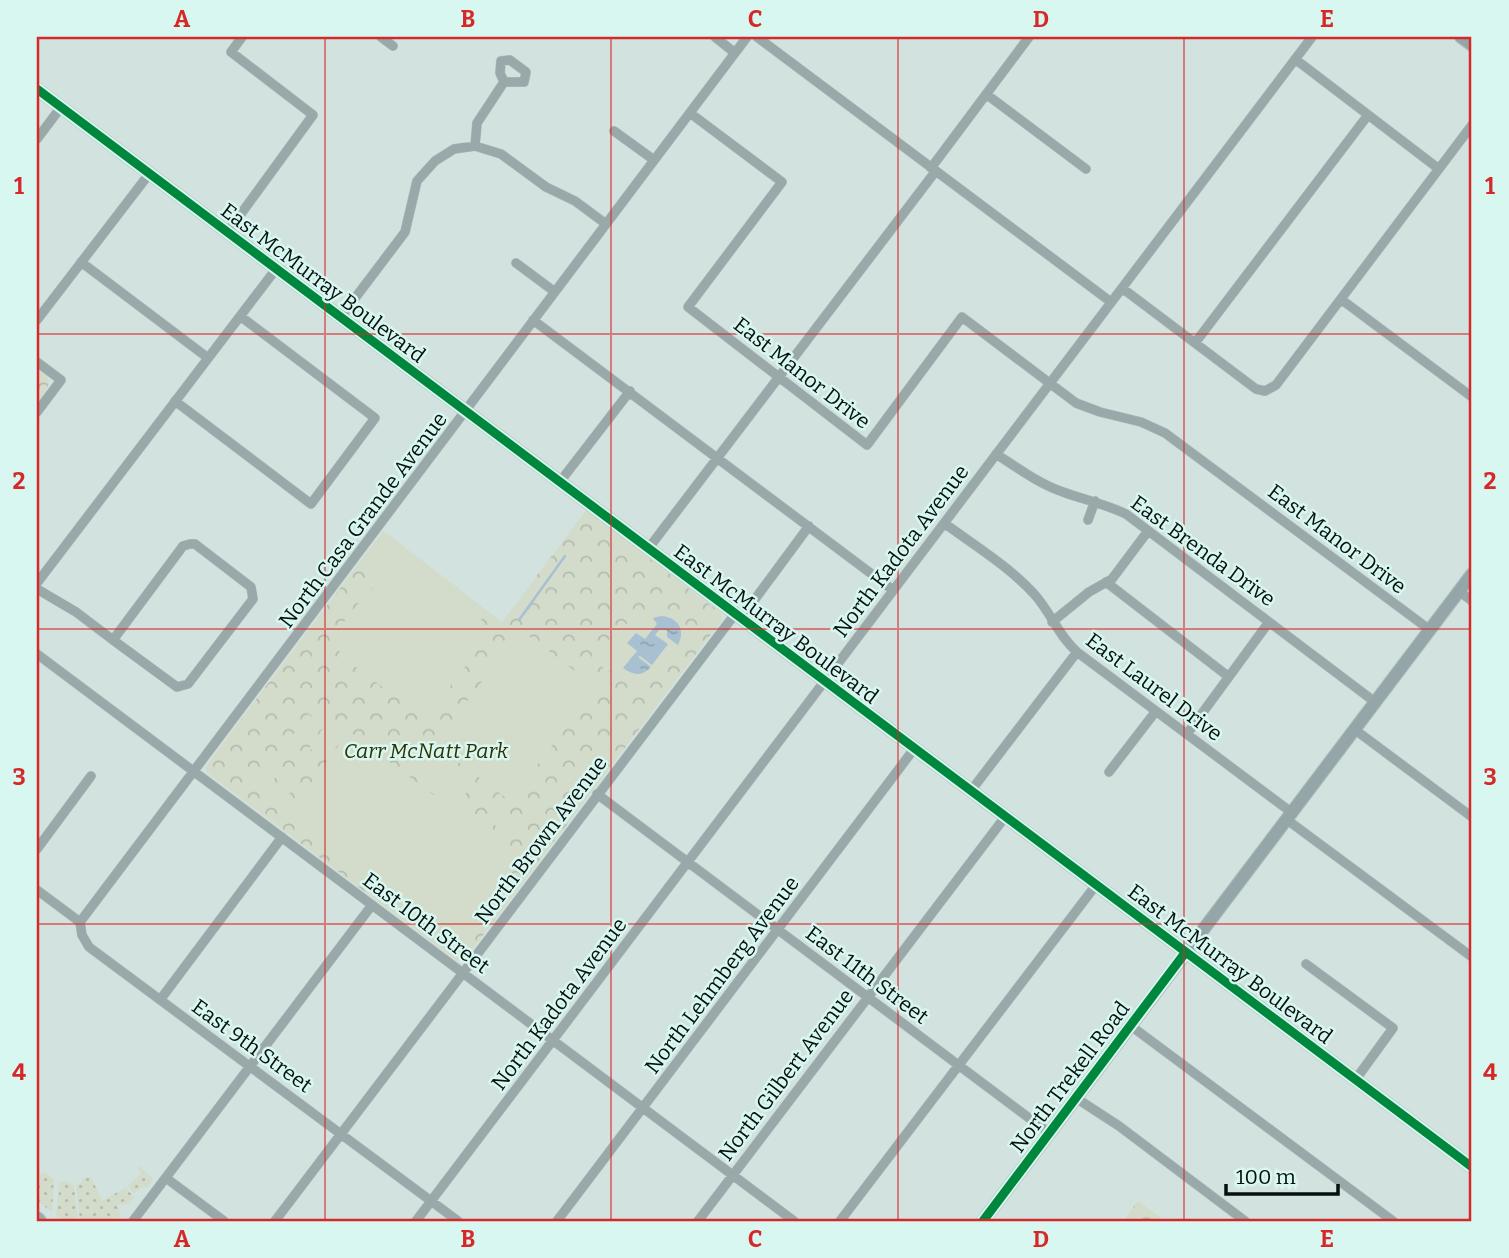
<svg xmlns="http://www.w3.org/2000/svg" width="1509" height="1258" font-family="Bitter,serif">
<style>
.grass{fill:url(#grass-dots)}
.park{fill:url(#park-crowns)}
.pitch{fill:#d3dccb}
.water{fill:url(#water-ripples)}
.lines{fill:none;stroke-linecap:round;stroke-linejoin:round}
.stream{stroke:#a7c0d2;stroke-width:2.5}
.street-casing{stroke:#b3bfbd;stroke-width:10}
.secondary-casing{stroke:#b3bfbd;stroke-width:14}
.primary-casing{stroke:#b3bfbd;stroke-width:16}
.street{stroke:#99a8a9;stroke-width:9}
.secondary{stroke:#95a6a8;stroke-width:12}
.primary{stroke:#9babab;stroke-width:14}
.cycleway-casing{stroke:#d8f7f0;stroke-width:13}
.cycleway{stroke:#00873e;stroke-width:9}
.grid{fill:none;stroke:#d62828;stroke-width:2;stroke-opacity:0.55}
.labels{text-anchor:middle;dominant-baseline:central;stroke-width:5;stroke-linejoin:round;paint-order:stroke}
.street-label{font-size:21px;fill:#06100e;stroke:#d8f7f0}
.park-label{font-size:21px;font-style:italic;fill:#2f3203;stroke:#d8f7f0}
.neatline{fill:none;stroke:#d62828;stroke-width:2.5}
.grid-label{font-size:23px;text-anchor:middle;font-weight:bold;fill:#d62828}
</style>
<defs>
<pattern id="grass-dots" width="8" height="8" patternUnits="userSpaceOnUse" patternTransform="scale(1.75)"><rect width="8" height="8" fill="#d3dccb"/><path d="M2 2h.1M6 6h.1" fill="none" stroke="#b4bcad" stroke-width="1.8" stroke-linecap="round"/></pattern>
<pattern id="park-crowns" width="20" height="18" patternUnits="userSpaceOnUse" patternTransform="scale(1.75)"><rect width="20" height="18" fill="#d3dccb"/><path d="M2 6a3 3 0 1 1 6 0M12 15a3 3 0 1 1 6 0" fill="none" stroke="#b4bcad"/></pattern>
<pattern id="water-ripples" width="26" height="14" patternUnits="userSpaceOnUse" patternTransform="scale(1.75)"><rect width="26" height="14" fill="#a7c0d2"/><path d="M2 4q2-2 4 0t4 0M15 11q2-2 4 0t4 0" fill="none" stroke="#8ea4b3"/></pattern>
</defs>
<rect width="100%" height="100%" fill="#d2e2df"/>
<path class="grass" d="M139,1166l14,13 -4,7 -10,3 -5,5 -6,-8 13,-13 -4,-5z
M45,1172l9,7 -2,33 -15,-11v-26z
M91,1177l11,24 24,-14 8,11 -5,6 -11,1 2,11 -4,5h-36l-4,-36 6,-3 1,-4z
M60,1181l10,1 4,4 4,35h-15l-7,-5z"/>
<path class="park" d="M37,366c19,14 12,21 0,37z
M586,510l135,103 1,7 -257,339 -8,2 -250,-188 -2,-6 178,-236 119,91z
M1138,1201l27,20h-42z"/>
<path class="pitch" d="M386,533l93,71 6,37 -60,78 -85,-64 -3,-24 21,-27 23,-24 -18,-15z
M661,605l1,4c16,1 25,11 26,27l-9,18 -6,-3 -22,29 -8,-6 -7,10 -3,-2 -2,3 -20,-16 -2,3 -16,-12 24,-31 2,1 6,-7 9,7 14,-20z
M519,632l6,1 71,54 -86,114 -75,-57z
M308,714l10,8 -16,21 -10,-7z
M324,727l10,7 -16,21 -9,-7z
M350,732l170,128 -63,85h-4l-167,-128 61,-83z
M427,745l5,1 44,33 -15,21 -47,-38z
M273,760l10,7 -16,22 -10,-8z
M290,773l10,7 -16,21 -10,-7z
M503,809l22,18 -10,13 -23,-17z"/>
<path class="water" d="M661,616c17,1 25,14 17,29l-11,-8v-7h-8l-4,5 13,9 -16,21 -12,-9 -2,1 13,10c-9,10 -18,8 -28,1l14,-17 -10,-8 9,-10 9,6 12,-15 -4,-6z"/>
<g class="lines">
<path class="stream" d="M519,620l46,-64"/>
<g class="street-casing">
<path id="street" d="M381,37l12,9
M715,37l20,16
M757,37l354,265
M1295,59l144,110
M510,60l16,12 -2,10h-20l-4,-9 1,-12z
M986,94l100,75
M690,113l92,69 -94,125 179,138 95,-128 114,86 24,9 41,10 24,11 265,197
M614,131l40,29
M37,139l24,-32
M475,146l2,-23 27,-41
M931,168l98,-131
M227,233l86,-118 -82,-63 11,-15
M81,262l127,96
M516,263l39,29
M1122,288l134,101 9,2 11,-6 196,-260
M1342,300l130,97
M340,318l65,-86 12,-51 18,-20 19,-12 21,-3 26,8 45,33 29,14 31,23
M37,320l112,-146
M533,320l360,270
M1195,343l173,-228
M37,362l24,18 -24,32
M175,401l136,103 64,-86 -135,-102
M996,454c22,14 43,30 67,38 22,8 42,12 63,22l249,188
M559,483l71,-92
M1088,520l7,-19
M944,523c30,22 66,44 91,72 16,18 23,40 42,57l214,160
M190,544h5l56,43 2,12 -65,85 -11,3 -64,-47 70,-94z
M648,549l287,-377
M1106,582l123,95
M37,583l239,-314
M37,589l39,23 37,28
M1459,591l13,10
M741,618l68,-92
M1052,622l37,-30 23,-13 36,-48
M37,654l757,567
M1354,729l118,88
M1187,734l82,-112
M1109,772l47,-61
M970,792l107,-140
M597,794l452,339
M1286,819l186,138
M37,849l54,-73
M37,890l43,32 2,13 7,12 369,274
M80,922l667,-885
M1306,964l87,64 -37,51
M160,1000l122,-163
M1131,1026l262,195
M1076,1098l43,28 126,95
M166,1178l58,43
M133,1221l239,-316
M275,1221l460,-607
M416,1221l896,-1184
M557,1221l357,-472
M698,1221l307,-404
M840,1221l256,-336"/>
</g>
<g class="secondary-casing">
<path id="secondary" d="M1461,37l11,8
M37,89l1435,1078
M983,1221l489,-647"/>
</g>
<g class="primary-casing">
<path id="primary" d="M37,1219l2,2"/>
</g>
<use href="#street" class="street"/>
<use href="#secondary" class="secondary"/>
<use href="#primary" class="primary"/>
<g class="cycleway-casing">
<path id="cycleway" d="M37,89l1435,1078
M983,1221l202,-268"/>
</g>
<use href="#cycleway" class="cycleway"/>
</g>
<path class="grid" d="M325,37v1184M611,37v1184M898,37v1184M1184,37v1184M37,334h1435M37,629h1435M37,924h1435"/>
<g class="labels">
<g class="street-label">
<text transform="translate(323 283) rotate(37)">East McMurray Boulevard</text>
<text transform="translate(802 373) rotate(38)">East Manor Drive</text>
<text transform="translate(363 520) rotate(-53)">North Casa Grande Avenue</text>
<text transform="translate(1337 539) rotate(37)">East Manor Drive</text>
<text transform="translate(901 551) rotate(-53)">North Kadota Avenue</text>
<text transform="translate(1203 551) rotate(36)">East Brenda Drive</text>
<text transform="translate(776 624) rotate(37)">East McMurray Boulevard</text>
<text transform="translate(1154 687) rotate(37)">East Laurel Drive</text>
<text transform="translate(541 840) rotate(-53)">North Brown Avenue</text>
<text transform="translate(426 923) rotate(37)">East 10th Street</text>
<text transform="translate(1230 964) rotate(37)">East McMurray Boulevard</text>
<text transform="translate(722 975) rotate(-53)">North Lehmberg Avenue</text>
<text transform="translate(867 975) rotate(37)">East 11th Street</text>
<text transform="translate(559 1004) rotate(-53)">North Kadota Avenue</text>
<text transform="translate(252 1046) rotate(36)">East 9th Street</text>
<text transform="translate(786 1075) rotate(-53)">North Gilbert Avenue</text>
<text transform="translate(1070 1077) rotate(-53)">North Trekell Road</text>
</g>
<g class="park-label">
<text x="426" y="751">Carr McNatt Park</text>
</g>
</g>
<rect width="1509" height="1258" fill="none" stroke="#d8f7f0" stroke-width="77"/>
<path d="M1226 1184v10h112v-10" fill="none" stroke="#06100e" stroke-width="3.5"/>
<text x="1236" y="1184" font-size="21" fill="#06100e" stroke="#d8f7f0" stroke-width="5" paint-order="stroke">100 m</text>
<rect x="38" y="38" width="1432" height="1182" class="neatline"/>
<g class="grid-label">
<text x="182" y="27">A</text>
<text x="468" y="27">B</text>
<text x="755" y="27">C</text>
<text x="1041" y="27">D</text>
<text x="1327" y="27">E</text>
<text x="19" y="194">1</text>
<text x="1490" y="194">1</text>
<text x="19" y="489">2</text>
<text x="1490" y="489">2</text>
<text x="19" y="785">3</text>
<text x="1490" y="785">3</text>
<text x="19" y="1080">4</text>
<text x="1490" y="1080">4</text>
<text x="182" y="1247">A</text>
<text x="468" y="1247">B</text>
<text x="755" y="1247">C</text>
<text x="1041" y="1247">D</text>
<text x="1327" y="1247">E</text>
</g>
</svg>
